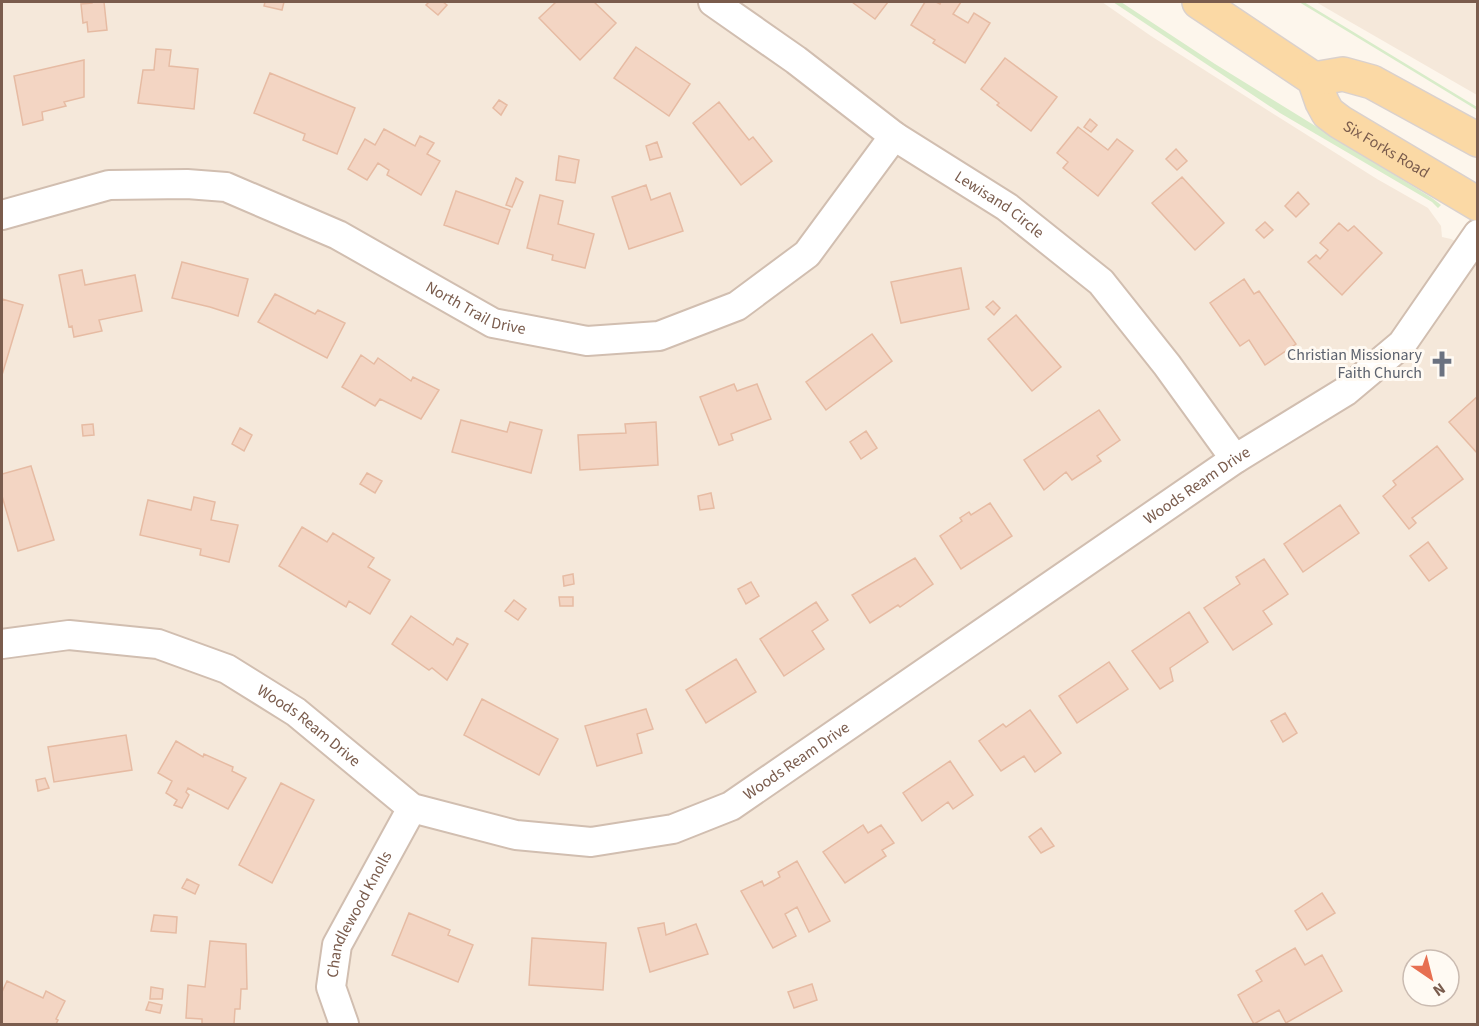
<svg xmlns="http://www.w3.org/2000/svg" width="1479" height="1026" font-family="'Source Sans 3',sans-serif">
<style>
.residential{fill:#f5e8da;fill-rule:evenodd}
.green{fill:#d8ecc9}
.building{fill:#f3d5c3;stroke:#e6bba3;stroke-width:1.5}
.lines{fill:none;stroke-linecap:round;stroke-linejoin:round}
.street-casing{stroke:#d1beb0;stroke-width:32}
.primary-casing{stroke:#dad1cd;stroke-width:36}
.street{stroke:#fff;stroke-width:28}
.primary{stroke:#fbd9a5;stroke-width:33}
.labels{text-anchor:middle;dominant-baseline:central;stroke-width:6;stroke-linejoin:round;paint-order:stroke}
.street-label{font-size:16px;fill:#7a5c4d;stroke:#fffaf3}
.worship-label{font-size:16px;fill:#5b616d;stroke:#fffaf3;text-anchor:end}
</style>
<rect width="100%" height="100%" fill="#fdf6ec"/>
<path class="residential" d="M2,2h1100l49,34 129,82 97,61 51,29 13,18 1,11 9,2 26,13v772h-1475zM1413,960h36v36h-36z
M1316,2h161v93l-137,-79z"/>
<path class="green" d="M1113,2h8l94,62 217,134 9,7 -3,3 -6,-6 -152,-89z
M1299,2h5l173,105v3z"/>
<path class="building" d="M92,2h12l3,28 -19,2 -1,-10 -4,1 -2,-19 11,-1z
M265,2h19l-2,8 -18,-4z
M429,2h14l4,3 -9,10 -12,-10z
M556,2h38l22,21 -36,37 -41,-42z
M852,2h36l-13,17z
M925,2h11l4,2 1,-2h20l-8,12 15,9 6,-10 16,10 -25,40 -32,-20 2,-3 -24,-15z
M636,47l54,37 -21,32 -55,-38z
M156,49l15,1 -2,16 29,3 -4,40 -56,-6 5,-33h11z
M1005,58l52,39 -26,34 -34,-26 2,-2 -18,-14z
M84,60v37l-20,5 2,4 -24,6 1,8 -20,5 -9,-49z
M270,73l85,35 -18,46 -34,-14 2,-6 -51,-21z
M499,100l8,5 -6,10 -8,-7z
M719,102l30,38 4,-3 19,24 -31,24 -48,-62z
M1090,119l7,6 -6,7 -7,-5z
M1078,127l30,23 9,-11 16,12 -35,45 -35,-28 5,-6 -11,-9z
M384,129l31,17 5,-10 14,7 -7,11 13,7 -19,34 -34,-20 2,-5 -11,-7 -11,17 -19,-11 17,-30 10,6z
M657,142l5,15 -12,3 -4,-14z
M1176,149l11,12 -10,9 -11,-11z
M559,156l20,4 -4,23 -19,-3z
M1182,177l42,46 -29,27 -43,-47z
M516,178l7,4 -11,25 -6,-2z
M646,185l5,15 19,-7 13,38 -54,18 -17,-52z
M456,191l54,19 -12,34 -54,-19z
M1298,192l11,12 -13,13 -11,-11z
M540,195l23,6 -5,23 36,10 -9,34 -33,-8 1,-5 -26,-7z
M1265,222l8,8 -9,8 -8,-8z
M1339,223l9,8 6,-5 28,27 -40,42 -34,-33 8,-7 4,4 8,-9 -8,-7z
M182,262l66,17 -10,37 -28,-9 -38,-9z
M961,268l8,41 -68,14 -10,-41z
M82,270l3,15 50,-10 7,36 -43,9 3,11 -28,6 -2,-11 -3,1 -10,-52z
M1244,279l10,15 5,-3 37,53 -31,21 -16,-25 -9,6 -30,-43z
M275,294l40,20 3,-4 27,13 -18,35 -69,-36z
M2,299l21,6 -21,70z
M993,301l7,7 -6,7 -8,-8z
M1016,315l45,52 -29,24 -44,-52z
M872,334l20,27 -66,49 -20,-28z
M361,355l13,9 4,-6 33,23 2,-4 26,13 -18,29 -41,-20 -5,7 -33,-19z
M734,384l3,7 20,-7 14,35 -40,15 2,6 -14,5 -19,-48z
M1478,396v58l-29,-32z
M1099,410l21,30 -23,16 4,5 -29,19 -6,-8 -22,18 -20,-30z
M461,420l46,12 3,-10 32,8 -11,43 -79,-21z
M656,422l2,43 -78,5 -2,-35 48,-2 -1,-9z
M93,424l1,11 -11,1 -1,-11z
M240,428l12,7 -8,16 -12,-7z
M866,431l11,17 -16,11 -11,-17z
M1437,446l26,33 -51,39 4,5 -7,6 -26,-33 13,-11 -3,-4z
M31,466l23,74 -36,11 -16,-55v-22z
M367,473l15,8 -7,12 -15,-9z
M711,493l3,15 -14,2 -2,-14z
M194,497l21,5 -4,18 27,5 -9,37 -29,-7 1,-6 -61,-14 8,-35 43,10z
M990,503l22,33 -51,33 -21,-33 22,-15 -2,-3 9,-6 2,3z
M1340,505l19,28 -56,39 -19,-28z
M302,527l25,15 6,-9 41,25 -6,9 22,13 -20,34 -21,-13 -3,6 -67,-41z
M1428,542l19,26 -18,13 -19,-25z
M915,558l18,26 -33,23 -2,-2 -28,18 -18,-28z
M1264,559l24,35 -25,17 9,13 -39,26 -29,-42 36,-24 -4,-7z
M573,574l1,10 -10,2 -1,-10z
M751,582l8,14 -13,8 -8,-15z
M559,597h14v9h-13z
M514,600l12,9 -8,11 -13,-9z
M816,602l12,18 -16,11 12,18 -40,27 -24,-37z
M1189,612l19,30 -38,26 3,13 -13,8 -28,-38z
M411,616l42,29 4,-7 11,6 -21,36 -15,-12 -3,2 -37,-26z
M736,659l20,33 -50,31 -20,-33z
M1109,662l19,27 -51,34 -18,-27z
M482,699l76,40 -19,36 -75,-40z
M646,709l7,20 -16,5 5,19 -45,13 -12,-40z
M1030,710l31,43 -26,19 -11,-16 -23,15 -22,-30 24,-17 3,3z
M1285,713l12,20 -14,9 -12,-21z
M126,735l6,35 -78,12 -6,-35z
M176,741l27,16 1,-3 29,13 -1,4 14,7 -18,31 -40,-21 -2,4 3,3 -7,13 -8,-3 3,-5 -11,-7 6,-12 -14,-8z
M950,761l23,34 -20,14 -5,-7 -26,19 -19,-28z
M45,778l4,10 -11,3 -2,-11z
M281,783l33,17 -42,83 -33,-18z
M863,825l5,8 13,-8 13,18 -12,7 4,6 -41,27 -22,-31z
M1041,828l13,18 -13,7 -12,-16z
M797,861l33,60 -21,11 -12,-25 -12,7 11,22 -23,12 -32,-57 21,-10 2,5 9,-5 7,-4 -2,-5z
M187,879l12,6 -4,9 -13,-6z
M1322,893l13,20 -28,17 -12,-19z
M409,913l41,17 -2,5 25,10 -15,37 -66,-27z
M154,915l23,2 -1,16 -25,-2z
M664,923l2,12 30,-11 12,30 -58,18 -12,-44z
M532,938l74,5 -3,47 -74,-5z
M210,941l36,3 1,45h-6l-1,20h-5l-1,15h-32v-5l-16,-1 2,-33 17,2z
M1295,948l10,17 17,-10 20,36 -56,32 -7,-13 -25,14 -16,-29 24,-14 -6,-10z
M7,981l36,17 3,-7 19,10 -9,18 2,1 -2,4h-54v-32z
M812,984l5,16 -23,8 -6,-16z
M151,987l12,2 -1,10h-12z
M149,1002l13,3 -2,8 -14,-3z"/>
<g class="lines">
<g class="street-casing">
<g id="street">
<path id="s1" d="M713,2l83,58 98,76 113,71 94,75 66,83 68,94"/>
<path id="s2" d="M2,215l107,-30 78,-1 39,3 112,48 155,88 94,18 72,-5 78,-30 70,-52 87,-118"/>
<path id="s3" d="M2,644l67,-9 89,9 69,25 69,43 116,96 104,27 75,7 82,-13 58,-23 504,-347 111,-68 56,-47 76,-110"/>
<path id="s4" d="M344,1024l-13,-37 6,-42 75,-137"/>
</g>
</g>
<g class="primary-casing">
<g id="primary">
<path id="s5" d="M1199,2l115,77 8,23 6,11 12,9 138,82"/>
<path d="M1314,79l29,-5 29,8 106,58"/>
</g>
</g>
<use href="#street" class="street"/>
<use href="#primary" class="primary"/>
</g>
<defs>
<g id="church-bare" transform="scale(2.07)"><path d="M-1.2-6h2.4v3.5h3.3v2.4h-3.3V6h-2.4V-.1h-3.3v-2.4h3.3Z" fill="#6b7280" stroke="#fffaf3" stroke-width="2.5" paint-order="stroke"/></g>
</defs>
<g fill-rule="evenodd">
<use href="#church-bare" x="1442" y="364"/>
</g>
<g class="labels">
<g class="street-label">
<text stroke="none"><textPath href="#s5" startOffset="244">Six Forks Road</textPath></text>
<text stroke="none"><textPath href="#s1" startOffset="351">Lewisand Circle</textPath></text>
<text stroke="none"><textPath href="#s2" startOffset="507">North Trail Drive</textPath></text>
<text stroke="none"><textPath href="#s3" startOffset="1356">Woods Ream Drive</textPath></text>
<text stroke="none"><textPath href="#s3" startOffset="330">Woods Ream Drive</textPath></text>
<text stroke="none"><textPath href="#s3" startOffset="870">Woods Ream Drive</textPath></text>
<text stroke="none"><textPath href="#s4" startOffset="118">Chandlewood Knolls</textPath></text>
</g>
<g class="worship-label">
<text x="1422" y="355">Christian Missionary<tspan x="1422" dy="18">Faith Church</tspan></text>
</g>
</g>
<rect width="1479" height="1026" fill="none" stroke="#7a5c4d" stroke-width="6"/>
<g transform="translate(1431 978) rotate(145)"><circle r="28" fill="#fffaf3" stroke="#cabbb1" stroke-width="1.5"/>
<path d="M0-4.5L10 22L0 15L-10 22Z" fill="#e76f51"/>
<text y="-9" font-size="16" font-weight="bold" text-anchor="middle" fill="#7a5c4d">N</text>
</g>
</svg>
